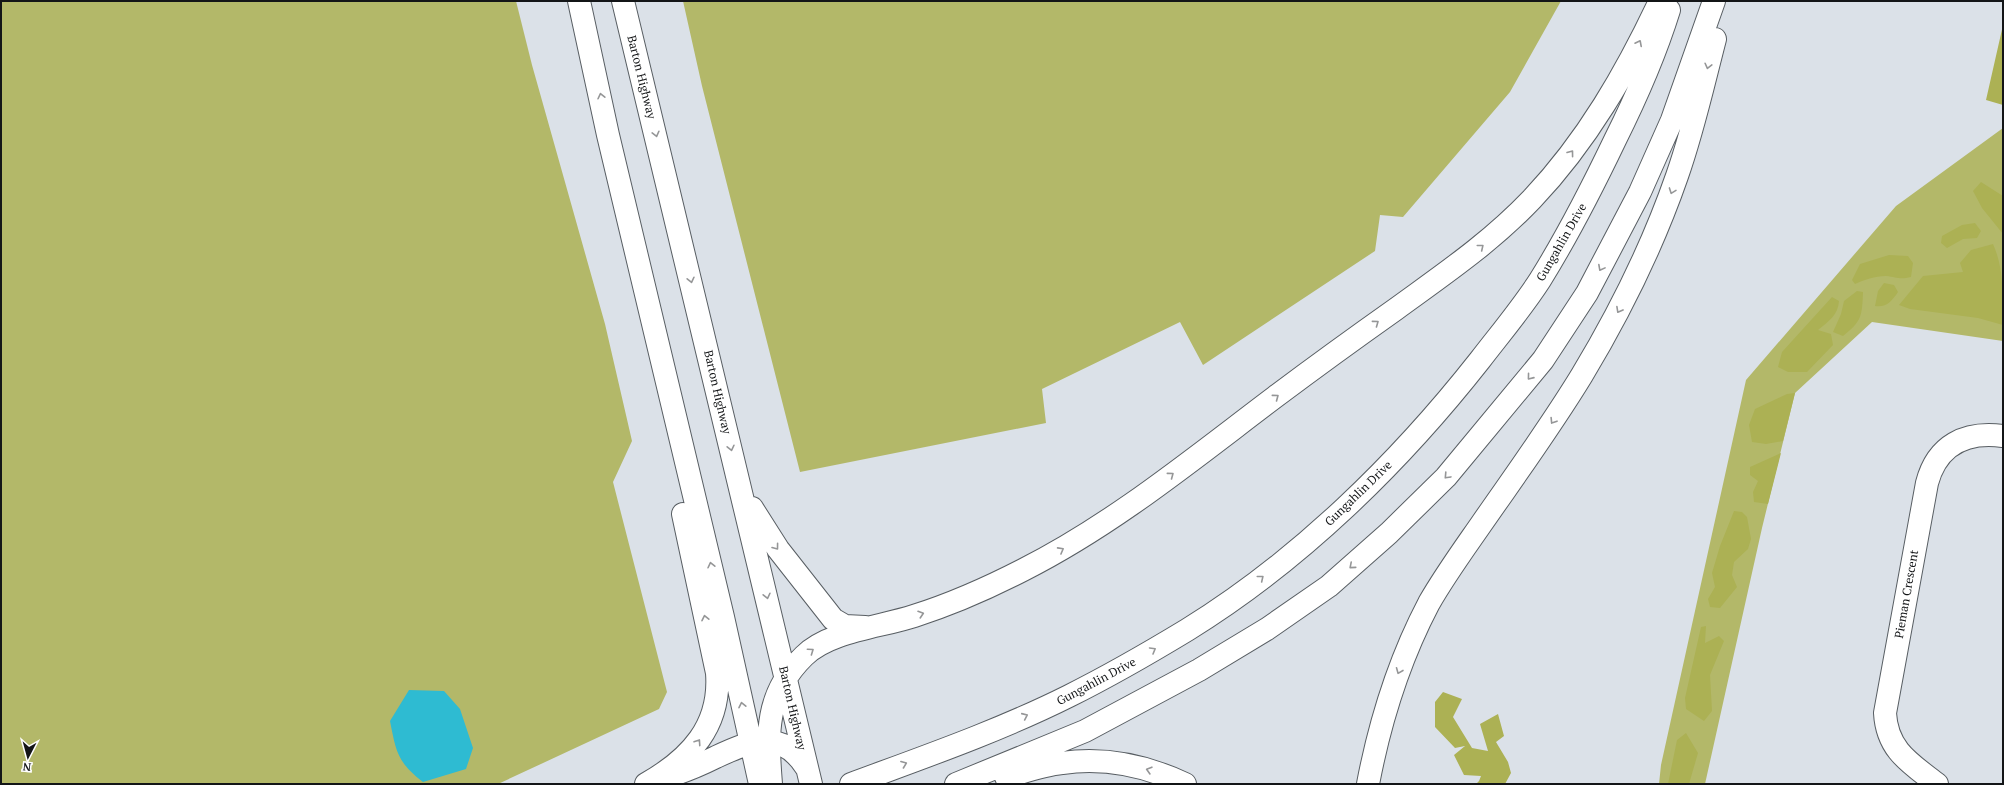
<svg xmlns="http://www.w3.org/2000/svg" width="2004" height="785" font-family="'PT Serif',serif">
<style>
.green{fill:#b3b869}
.forest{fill:#acb154}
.water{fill:#2ebbd2}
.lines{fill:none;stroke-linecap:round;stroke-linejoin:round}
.minor-casing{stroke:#585e63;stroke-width:24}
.highway-casing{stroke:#585e63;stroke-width:24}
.minor{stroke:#fff;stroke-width:22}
.highway{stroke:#fff;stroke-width:22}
.oneway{stroke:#959697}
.labels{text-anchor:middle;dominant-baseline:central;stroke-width:3.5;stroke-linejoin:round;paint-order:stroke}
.street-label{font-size:12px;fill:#131517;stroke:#fff}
</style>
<rect width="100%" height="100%" fill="#dbe1e8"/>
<path class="green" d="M1,1h515l16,64 73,259 27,117 -19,41 54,210 -8,17 -161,75h-497z
M683,1h878l-51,91 -107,125 -23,-2 -5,36 -172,114 -23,-43 -138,67 4,34 -246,49 -98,-386z
M2003,128v213l-131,-19 -77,71 -33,135 -57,256h-46l2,-19 85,-385 150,-174z"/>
<path class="forest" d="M2003,25v80l-17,-5z
M1981,182l22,14v38l-21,-26 -9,-17z
M1975,223l6,8 -4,7 -14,1 -16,9 -6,-5 1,-7 20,-11z
M1993,244c11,24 10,53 10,81l-25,-7 -68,-9 -11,-4 24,-29 40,-4 -3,-9 11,-13z
M1889,255l19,1 5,7 -2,14c-12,3 -14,0 -25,-1 -11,0 -22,4 -31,8l-3,-4 8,-16z
M1884,283l10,2 4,7c-6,9 -12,16 -23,14l3,-15z
M1857,291l6,1c-1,24 -1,29 -20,44l-10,-4 8,-18 3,-13z
M1832,297l7,4c-1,14 -10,20 -21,29l13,4 2,11 -26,27h-19l-10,-5 4,-15z
M1795,393l-12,48 -17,3 -14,-2 -3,-17 6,-16 32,-15z
M1781,453l-13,51 -14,-2 -1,-10 5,-11 -8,-6v-8z
M1734,511l8,1 5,5 4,22 -3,10 -14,13 -2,13 5,12 -17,21 -10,-1 -2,-8 7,-12 -3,-14 8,-27z
M1706,626l-1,17 14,-7 5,5 -14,34 2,36 -8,10 -18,-12 -1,-11 16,-71z
M1443,692l19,7 -9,18 19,31 16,3 -8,-27 18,-10 6,22 -8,6 12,20 3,11 -6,11h-29l3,-3 2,-5 -17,-1 -10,-20 11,-9 -10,2 -20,-21v-25z
M1686,733l12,20 -9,31h-21l9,-44z"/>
<path class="water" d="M409,690l35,1 16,18 13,39 -7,21 -43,13c-26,-20 -27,-31 -33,-61z"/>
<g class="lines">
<g class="minor-casing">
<path id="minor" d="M1937,784c-27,-21 -50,-34 -52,-71l42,-230c10,-38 38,-52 76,-47"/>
</g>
<g class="highway-casing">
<path id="highway" d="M579,1l29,134 115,482 37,167
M623,1l188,783
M752,508l26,41 55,70 12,7 20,1
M673,775c15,-5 29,-11 43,-18 34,-16 65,-29 90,10
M1006,777c18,-5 37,-12 56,-14 42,-6 85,3 123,21
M646,784c44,-25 75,-58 71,-111l-34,-159
M771,784c-4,-50 -6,-90 33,-128 25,-25 77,-29 110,-40 38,-12 74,-28 109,-46 91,-46 171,-112 252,-173 40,-30 80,-59 121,-88 48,-35 94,-66 136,-110 55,-58 94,-126 128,-198
M851,784c73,-27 148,-53 218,-88 40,-20 80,-43 118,-66 112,-69 212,-167 293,-270 20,-26 42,-52 60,-80 28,-45 52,-92 75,-140 21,-42 40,-85 54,-130
M956,784l129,-53 114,-61 68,-41 62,-43 60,-53 57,-56 97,-117 44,-67 53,-101 32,-72 42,-119
M1368,784c12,-63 31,-124 61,-181 16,-28 35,-54 53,-80 34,-49 69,-97 100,-148 38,-63 71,-130 95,-199 16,-45 26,-91 38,-137"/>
</g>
<use href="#minor" class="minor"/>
<use href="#highway" class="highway"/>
</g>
<defs><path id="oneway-chevron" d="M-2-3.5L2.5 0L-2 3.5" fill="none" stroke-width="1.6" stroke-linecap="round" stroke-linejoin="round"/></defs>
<g class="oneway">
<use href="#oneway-chevron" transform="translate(1639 43) rotate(-63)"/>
<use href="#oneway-chevron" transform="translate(1708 66) rotate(104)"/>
<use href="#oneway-chevron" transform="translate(601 96) rotate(-103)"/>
<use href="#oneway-chevron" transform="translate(656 134) rotate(76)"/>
<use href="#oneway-chevron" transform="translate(1571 153) rotate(-53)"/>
<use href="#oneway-chevron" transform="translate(1672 191) rotate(110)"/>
<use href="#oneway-chevron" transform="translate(1481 247) rotate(-39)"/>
<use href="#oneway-chevron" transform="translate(1601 268) rotate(118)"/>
<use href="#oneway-chevron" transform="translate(691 280) rotate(77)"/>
<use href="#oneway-chevron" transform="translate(1619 310) rotate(119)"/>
<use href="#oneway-chevron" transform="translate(1376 323) rotate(-36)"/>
<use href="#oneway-chevron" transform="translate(1530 377) rotate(129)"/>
<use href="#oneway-chevron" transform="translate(1276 397) rotate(-37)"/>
<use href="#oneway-chevron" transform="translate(1553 421) rotate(122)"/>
<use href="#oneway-chevron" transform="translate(731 448) rotate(77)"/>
<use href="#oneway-chevron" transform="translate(1171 475) rotate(-37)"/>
<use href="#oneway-chevron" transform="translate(1447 476) rotate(133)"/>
<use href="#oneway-chevron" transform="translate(776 547) rotate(53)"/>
<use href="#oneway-chevron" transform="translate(1061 550) rotate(-29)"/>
<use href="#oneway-chevron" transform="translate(711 565) rotate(-103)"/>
<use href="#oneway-chevron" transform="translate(1352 566) rotate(139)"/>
<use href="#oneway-chevron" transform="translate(1261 578) rotate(-39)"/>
<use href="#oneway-chevron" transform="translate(767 596) rotate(77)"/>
<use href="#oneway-chevron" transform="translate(921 614) rotate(-18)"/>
<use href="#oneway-chevron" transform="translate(705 618) rotate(-102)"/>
<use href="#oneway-chevron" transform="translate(1153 650) rotate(-30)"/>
<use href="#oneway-chevron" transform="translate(811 651) rotate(-35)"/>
<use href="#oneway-chevron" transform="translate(1399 671) rotate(112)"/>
<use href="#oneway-chevron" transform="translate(742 705) rotate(-102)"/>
<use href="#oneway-chevron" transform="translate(1025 716) rotate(-24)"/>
<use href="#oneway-chevron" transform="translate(698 742) rotate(-56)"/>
<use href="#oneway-chevron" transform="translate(904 764) rotate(-21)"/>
<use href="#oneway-chevron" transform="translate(1149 770) rotate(-164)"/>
</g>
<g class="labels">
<g class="street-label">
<text transform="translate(642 77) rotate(76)">Barton Highway</text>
<text transform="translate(1561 242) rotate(-60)">Gungahlin Drive</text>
<text transform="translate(718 392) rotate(77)">Barton Highway</text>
<text transform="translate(1358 493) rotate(-44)">Gungahlin Drive</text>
<text transform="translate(1906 594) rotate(-80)">Pieman Crescent</text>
<text transform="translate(1096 681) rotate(-28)">Gungahlin Drive</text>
<text transform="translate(793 708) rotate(77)">Barton Highway</text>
</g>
</g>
<rect width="2004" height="785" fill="none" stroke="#131517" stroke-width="4"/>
<g transform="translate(28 757) rotate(186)" stroke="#ffffff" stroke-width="3" paint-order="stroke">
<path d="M0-3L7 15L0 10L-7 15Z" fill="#131517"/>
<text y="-6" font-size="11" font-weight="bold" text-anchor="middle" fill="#131517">N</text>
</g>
</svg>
